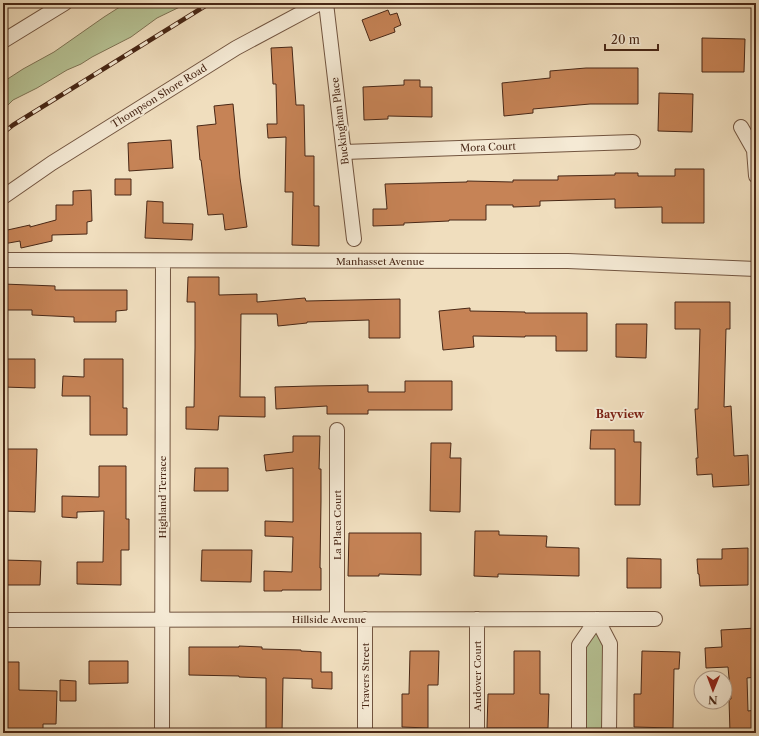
<svg xmlns="http://www.w3.org/2000/svg" width="759" height="736" font-family="'Libre Caslon Text',serif">
<style>
.green{fill:#b6c294;stroke:#7f7455}
.building{fill:#c68356;stroke:#482716}
.lines{fill:none;stroke-linecap:round;stroke-linejoin:round}
.minor-casing{stroke:#725540;stroke-width:16}
.minor{stroke:#f5ead5;stroke-width:14}
.rail-casing{stroke:#482716;stroke-width:4.5}
.rail{stroke:#f5ead5;stroke-width:3;stroke-dasharray:9;stroke-linecap:butt}
.labels{text-anchor:middle;dominant-baseline:central;stroke-width:4;stroke-linejoin:round;paint-order:stroke}
.street-label{font-size:10px;fill:#482716;stroke:#f5ead5}
.neighbourhood-label{font-size:11px;font-weight:bold;fill:#7a1f14;stroke:#f5ead5}
</style>
<rect width="100%" height="100%" fill="#f0debe"/>
<filter id="stains"><feTurbulence type="fractalNoise" baseFrequency=".005" numOctaves="4"/><feColorMatrix values="0 0 0 0 .2 0 0 0 0 .09 0 0 0 0 .02 0 0 0 .5 -.17"/></filter>
<radialGradient id="worn" r=".72"><stop offset=".6" stop-color="#630" stop-opacity="0"/><stop offset="1" stop-color="#630" stop-opacity=".3"/></radialGradient>
<path class="green" d="M126,3h62l-31,15 -26,19 -39,20 -11,7 -14,6 -30,18 -24,12 -10,10v-28l20,-13 31,-17 50,-35z
M597,619l13,25 -1,89h-30v-88z"/>
<path class="building" d="M388,10l2,5 7,-2 4,12 -7,3 1,4 -25,9 -8,-21z
M702,38l43,1 -1,33h-42z
M292,47l4,58h8l1,51h9v50h5v40l-27,-1 1,-53h-8l1,-55 -18,1 -1,-14h10l-1,-40h-3l-2,-36z
M586,68h52v36h-48l-57,5v4l-29,3 -2,-33 48,-5v-7z
M404,80h16v7h12v30l-44,-1v3l-24,1 -1,-33 41,-2z
M659,93l34,1 -1,38 -34,-1z
M233,104l7,74 7,49 -22,3 -2,-16 -15,1 -7,-55h-1l-3,-34 19,-2 -2,-18z
M171,140l2,28 -44,3 -1,-28z
M675,169h29v54h-42v-16l-47,1v-9l-75,2v5l-27,1v-2h-27v15h-37v1l-45,2v2l-31,1v-17h14l-2,-25 82,-2v-1l46,1v-2h45v-4l57,-1v-2h23v3h37z
M115,179h16v16h-16z
M91,190l1,31 -5,1v12l-35,1v6l-31,7 -1,-7 -17,3v-13l27,-6v2l26,-7v-15h17v-14z
M147,201l16,1v21l30,1 -1,16 -47,-2z
M188,277h31v18l38,-1v8l48,-4 1,3 94,-2v39h-31v-18l-62,2v1l-29,3 -1,-12h-36l-1,83h25v20l-46,-1 -1,14 -32,-1v-22h8l1,-59v-46h-8z
M3,284l52,2v4h72v20l-11,1v11h-42v-5l-42,-2v-5h-29z
M675,302h55v27h-4l-2,78 7,-1 3,50 14,-1 1,30 -36,2 -1,-13 -15,1 -1,-17h2l-3,-49h3l2,-80h-25z
M470,308v3l55,1v1h62v38h-31v-15h-31v1l-52,-1 1,11 -31,3 -4,-39z
M616,324h31l-1,34 -30,-1z
M3,359h32v29l-32,-1z
M84,359h39v49h4v27h-37v-39h-28l1,-20 21,1z
M405,381h47v29h-84v4h-41v-8l-51,3 -1,-22 36,-1 57,-1v7h37z
M591,430h43v12h7l-1,63h-25v-56h-25z
M293,436h27l-1,33h2v32l-1,67h1v22h-39v1h-18v-20l28,1 1,-35 -28,-1v-15l28,1v-54l-27,3 -2,-16 29,-3z
M431,443h20l-1,15h11l-1,54 -30,-1z
M3,449h34l-2,63 -32,-1z
M99,466h27v53h3v31h-8v35l-44,-1v-22h26l1,-51 -27,1v6l-15,-1v-21l37,1z
M195,468h33v23h-34z
M475,531h24v4l48,1 -1,11 33,1v28l-81,-2v3l-24,-1z
M349,533h72v42l-42,-1v2h-31z
M748,548v37l-48,1 -1,-12h-1l-1,-15h25v-10z
M202,550h50l-1,32 -50,-1z
M627,558l34,1v29h-34z
M3,560l38,1 -1,24h-37z
M756,628v49l-9,1 1,33 8,-1v23h-26l-1,-34h2l-3,-32 -22,1 -1,-20 17,-1 -1,-17z
M239,646l23,1v2l39,1v1l20,1v20h11v17l-20,-1v-9l-29,-1 -1,55h-16v-55l-27,-1v-1l-50,-1v-28h50z
M410,651h29l-1,34h-10v43l-26,-1v-33h7z
M514,651h26v43h9l-1,34h-61l1,-34h26z
M642,651l38,1 -1,17h-5l-1,59 -39,-1v-33h7z
M89,661h39v22l-39,1z
M3,662h16v28l38,1 -1,33h-13v9h-40z
M60,680l16,1v20h-16z"/>
<g class="lines">
<g class="minor-casing">
<path id="minor" d="M326,3l28,236
M3,41l62,-38
M741,127l13,23 2,26
M344,152l289,-10
M3,197l49,-34 184,-115 84,-45
M3,260l565,1 188,8
M337,619v-189
M365,619v114
M3,620l652,-1
M162,733l1,-472
M477,733v-114
M579,733v-88l18,-26 13,25 -1,89"/>
</g>
<use href="#minor" class="minor"/>
<g class="rail-casing">
<path id="rail" d="M3,133l10,-8 197,-122"/>
</g>
<use href="#rail" class="rail"/>
</g>
<g class="labels">
<g class="street-label">
<text transform="translate(159 96) rotate(-32)">Thompson Shore Road</text>
<text transform="translate(340 121) rotate(-97)">Buckingham Place</text>
<text transform="translate(488 147) rotate(-2)">Mora Court</text>
<text x="380" y="261">Manhasset Avenue</text>
<text transform="translate(162 497) rotate(-90)">Highland Terrace</text>
<text transform="translate(337 525) rotate(-90)">La Placa Court</text>
<text x="329" y="619">Hillside Avenue</text>
<text transform="translate(365 676) rotate(-90)">Travers Street</text>
<text transform="translate(477 676) rotate(-90)">Andover Court</text>
</g>
<g class="neighbourhood-label">
<text x="620" y="414">Bayview</text>
</g>
</g>
<rect width="759" height="736" fill="none" stroke="#f0debe" stroke-width="16"/>
<rect x="4" y="4" width="751" height="728" fill="none" stroke="#482716" stroke-width="2"/>
<rect x="8" y="8" width="743" height="720" fill="none" stroke="#482716"/>
<g transform="translate(713 690) rotate(181)"><circle r="19" fill="#f5ead5" stroke="#b09c89"/>
<path d="M0-3L7 15L0 10L-7 15Z" fill="#8f2418"/>
<text y="-6" font-size="11" font-weight="bold" text-anchor="middle" fill="#482716">N</text>
</g>
<path d="M605 44v6h53v-6" fill="none" stroke="#482716" stroke-width="2"/>
<text x="611" y="44" font-size="12" fill="#482716" stroke="#f5ead5" stroke-width="3" paint-order="stroke">20 m</text>
<rect width="100%" height="100%" filter="url(#stains)"/>
<rect width="100%" height="100%" fill="url(#worn)"/>
</svg>
